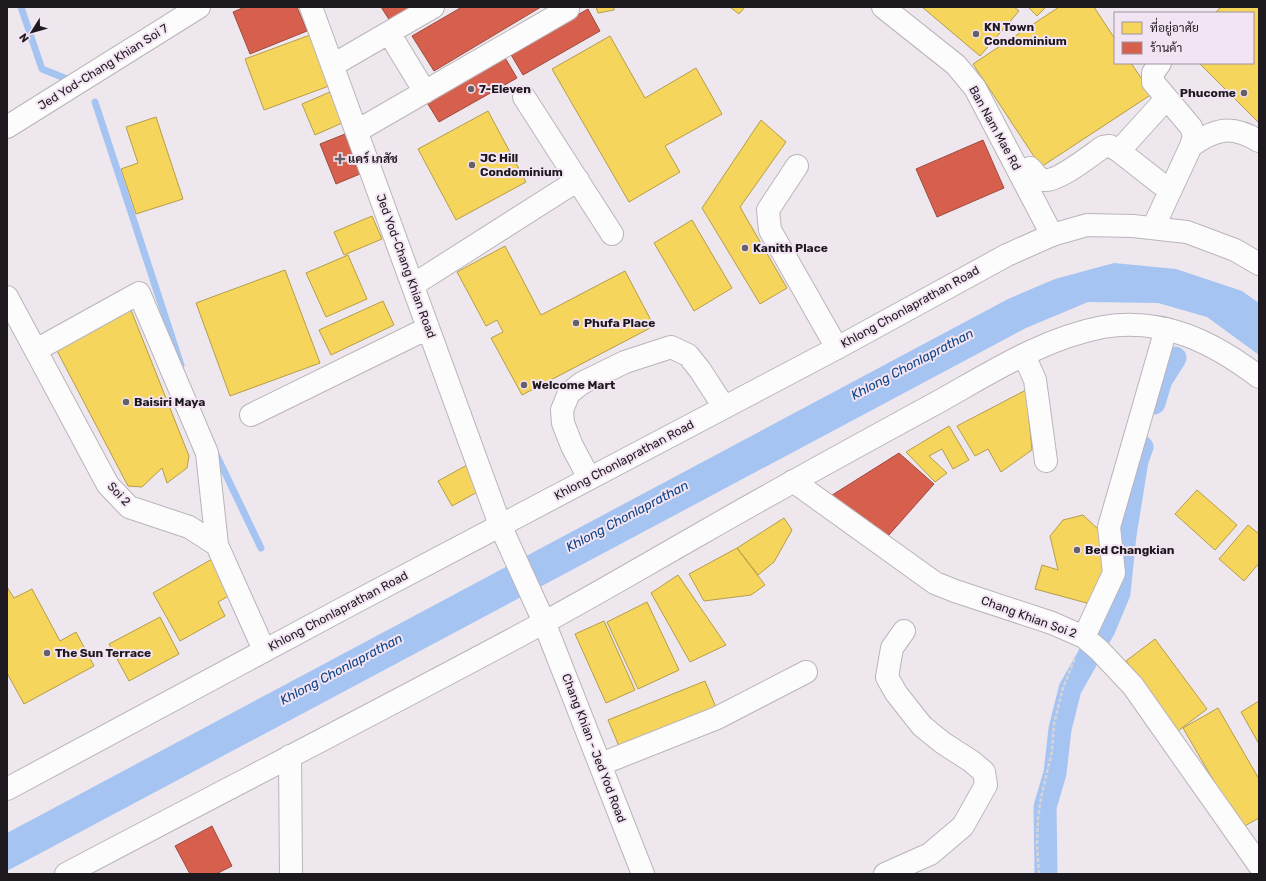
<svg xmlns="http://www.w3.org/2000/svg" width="1266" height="881" font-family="Rubik,Sarabun,sans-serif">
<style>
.water{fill:#a6c4f2}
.homes{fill:#f6d55c;stroke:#b59d49}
.shops{fill:#d6604d;stroke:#9f4b3f}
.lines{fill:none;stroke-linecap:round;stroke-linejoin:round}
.stream{stroke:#a6c4f2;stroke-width:7}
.canal{stroke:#a6c4f2;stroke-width:23}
.minor-casing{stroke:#bab4ba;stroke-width:24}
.major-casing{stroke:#bab4ba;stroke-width:24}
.path{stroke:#d6d4d6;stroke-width:2.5;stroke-dasharray:4 2;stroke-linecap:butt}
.minor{stroke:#fcfcfc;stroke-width:22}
.major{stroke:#fcfcfc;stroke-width:22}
.poi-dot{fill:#676167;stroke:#f2e4f2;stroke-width:1.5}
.labels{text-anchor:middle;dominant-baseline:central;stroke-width:4;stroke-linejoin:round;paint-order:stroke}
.poi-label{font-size:12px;font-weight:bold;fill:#1e191e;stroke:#f2e4f2;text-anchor:start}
.street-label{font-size:12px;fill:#1e191e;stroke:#f2e4f2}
.water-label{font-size:13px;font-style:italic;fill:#0d4488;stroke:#f2e4f2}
</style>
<rect width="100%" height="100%" fill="#eee8ee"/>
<path class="water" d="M1114,263l62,6 66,22 17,12v52l-52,-38 -49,-14 -70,-1 -62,26 -1019,543v-38l1001,-534 47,-20z"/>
<path class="homes" d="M596,7h18v3l-16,3z
M730,7h15l-6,7z
M922,7h92l5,4 -39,45z
M1028,7h18l-9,9z
M1059,7h35l21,32v24h16l21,31 -111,73 -68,-103z
M1221,7h38v116l-60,-60h54v-50h-38z
M310,35l19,51 -65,24 -19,-51z
M610,36l35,62 51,-30 26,46 -57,32 15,26 -51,30 -77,-133z
M330,92l12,31 -27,12 -13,-31z
M488,111l38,71 -70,38 -38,-71z
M156,117l27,82 -47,15 -15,-45 17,-6 -12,-36z
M761,120l25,22 -46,65 47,81 -27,16 -58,-96z
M372,216l10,23 -38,16 -10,-23z
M692,220l40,68 -38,23 -40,-68z
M505,246l36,69 84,-44 29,55 -132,69 -31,-57 12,-6 -6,-12 -11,6 -29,-54z
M348,255l19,44 -41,18 -20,-44z
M285,270l35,93 -90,33 -34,-93z
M383,301l11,24 -63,30 -12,-25z
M129,305l60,151 -2,12 -20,15 -5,-15 -20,19 -14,-1 -73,-139z
M1026,390l6,60 -31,22 -13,-23 -13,7 -18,-30z
M949,426l20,34 -16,9 -11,-20 -13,7 18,17 -12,9 -29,-30z
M467,465l14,25 -29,16 -14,-25z
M1197,490l40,35 -22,25 -40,-36z
M1083,515l16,15 5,55 -10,20 -59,-16 7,-24 16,5 -8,-34 13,-16z
M784,518l8,12 -18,32 -16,13 -21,-27z
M1248,525l11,9v29l-15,18 -25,-22z
M737,548l28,37 -14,10 -47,6 -15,-27z
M212,559l20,35 -14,8 7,14 -45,25 -27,-48z
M678,575l48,70 -36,17 -39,-69z
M7,587l7,11 18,-9 28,52 16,-9 18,34 -70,38 -17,-31z
M647,602l32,68 -41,19 -31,-67z
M160,617l19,37 -50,27 -20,-37z
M604,621l31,69 -29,13 -31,-69z
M1155,639l52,70 -29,22 -52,-70z
M705,681l13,31 -97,39 -13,-31z
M1259,701v43l-18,-32z
M1218,708l41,71v39l-18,10 -58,-100z"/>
<path class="shops" d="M245,7h52l10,24 -57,23 -17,-42z
M381,7h37l-26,17z
M462,7h79l-107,64 -22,-35z
M588,9l12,22 -77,44 -13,-22z
M504,56l13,22 -78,44 -13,-21z
M345,134l15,40 -24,10 -16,-40z
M983,140l21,48 -67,29 -21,-48z
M899,453l35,31 -46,52 -59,-39z
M212,826l20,40 -16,8h-26l-15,-28z"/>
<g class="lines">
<path class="stream" d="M21,7l21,62 25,10
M95,102l86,263
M215,452l46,96"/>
<path class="canal" d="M1154,403l7,-23 14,-22
M1046,874l-1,-67 10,-34 5,-44 10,-40 34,-60 15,-36 6,-58 12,-74 5,-14"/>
<g class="minor-casing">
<path id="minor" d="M311,7l189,518
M883,7l73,58 19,23 77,147
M389,33l36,59
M333,65l100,-58
M524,97l88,137
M7,127l192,-120
M357,131l211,-122 -1,-2
M1191,146c25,-18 41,-21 68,-5
M1119,151l47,-52
M797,166l-29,44 2,20 67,118
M1020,173l10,-5c4,4 8,11 14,12 14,2 47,-25 59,-33l7,-1 9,5 51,40
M1153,228l38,-82 3,-10 -3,-9 -38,-45v-9l7,-10
M413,285l165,-105
M7,297l101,188 21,22 60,20 28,18 47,105
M36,350l103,-57 68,160 10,92
M1024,355l11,25 11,81
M251,415l177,-87
M589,478l-17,-32 -9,-23 -1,-13 7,-17 13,-10 43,-21 46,-15 17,8 12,15 24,37
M793,481l142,102 20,8 97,32 32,14 15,13 34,36 126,179
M544,622l99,252
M1084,637l30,-64 -5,-46 57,-198
M290,756l1,118
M601,764l116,-46 89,-46
M885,874l45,-20 33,-28 23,-41 -2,-13 -13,-11 -28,-18 -21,-17 -26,-33 -9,-16 5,-29 12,-17"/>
</g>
<g class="major-casing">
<path id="major" d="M500,525l44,97
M7,789l335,-180 495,-261 170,-93 45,-20 35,-10 46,1 54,6 48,18 24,14
M66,874c159,-84 319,-166 477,-251 54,-29 106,-60 159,-90 78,-45 157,-88 236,-131 52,-29 106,-64 165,-75 60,-10 110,15 156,50"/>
</g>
<path class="path" d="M1039,874l-2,-30 1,-26 3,-20 11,-47 2,-27 9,-36 12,-30"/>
<use href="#minor" class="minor"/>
<use href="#major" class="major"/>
</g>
<g class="poi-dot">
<circle cx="976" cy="34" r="4"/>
<circle cx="471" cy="89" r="4"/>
<circle cx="1244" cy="93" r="4"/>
<path d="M338 153h4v4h4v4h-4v4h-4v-4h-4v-4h4z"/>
<circle cx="472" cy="165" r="4"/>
<circle cx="745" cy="248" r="4"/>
<circle cx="576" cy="323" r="4"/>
<circle cx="524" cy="385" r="4"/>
<circle cx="126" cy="402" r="4"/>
<circle cx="1077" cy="550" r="4"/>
<circle cx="47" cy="653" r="4"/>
</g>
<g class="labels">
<g class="poi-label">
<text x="984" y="27">KN Town<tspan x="984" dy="14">Condominium</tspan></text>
<text x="479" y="89">7-Eleven</text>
<text x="1236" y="93" text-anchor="end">Phucome</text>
<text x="480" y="158">JC Hill<tspan x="480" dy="14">Condominium</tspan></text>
<text x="348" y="159">แคร์ เภสัช</text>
<text x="753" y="248">Kanith Place</text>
<text x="584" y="323">Phufa Place</text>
<text x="532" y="385">Welcome Mart</text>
<text x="134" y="402">Baisiri Maya</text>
<text x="1085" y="550">Bed Changkian</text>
<text x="55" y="653">The Sun Terrace</text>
</g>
<g class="street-label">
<text transform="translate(103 67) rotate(-32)">Jed Yod-Chang Khian Soi 7</text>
<text transform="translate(995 128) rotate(61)">Ban Nam Mae Rd</text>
<text transform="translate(406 266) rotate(70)">Jed Yod-Chang Khian Road</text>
<text transform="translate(910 307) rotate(-29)">Khlong Chonlaprathan Road</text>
<text transform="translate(624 460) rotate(-28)">Khlong Chonlaprathan Road</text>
<text transform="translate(119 494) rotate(47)">Soi 2</text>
<text transform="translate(338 611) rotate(-28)">Khlong Chonlaprathan Road</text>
<text transform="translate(1029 617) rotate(20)">Chang Khian Soi 2</text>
<text transform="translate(594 748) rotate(69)">Chang Khian - Jed Yod Road</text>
</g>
<g class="water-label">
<text transform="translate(912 364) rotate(-28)">Khlong Chonlaprathan</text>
<text transform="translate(627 516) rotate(-28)">Khlong Chonlaprathan</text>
<text transform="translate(341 669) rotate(-28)">Khlong Chonlaprathan</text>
</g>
</g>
<rect width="1266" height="881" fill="none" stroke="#1e191e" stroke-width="16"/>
<rect x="1114" y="12" width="140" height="52" fill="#f2e4f2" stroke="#9d939d"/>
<rect x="1122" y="22" width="20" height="12" fill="#f6d55c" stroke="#9d939d"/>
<text x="1150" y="32" font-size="12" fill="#1e191e">ที่อยู่อาศัย</text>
<rect x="1122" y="42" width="20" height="12" fill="#d6604d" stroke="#9d939d"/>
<text x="1150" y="52" font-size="12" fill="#1e191e">ร้านค้า</text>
<g transform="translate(32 32) rotate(233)" stroke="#f2e4f2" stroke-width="3" paint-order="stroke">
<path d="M0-3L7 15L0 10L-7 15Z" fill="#1e191e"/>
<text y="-6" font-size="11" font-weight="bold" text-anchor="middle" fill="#1e191e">N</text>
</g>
</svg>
